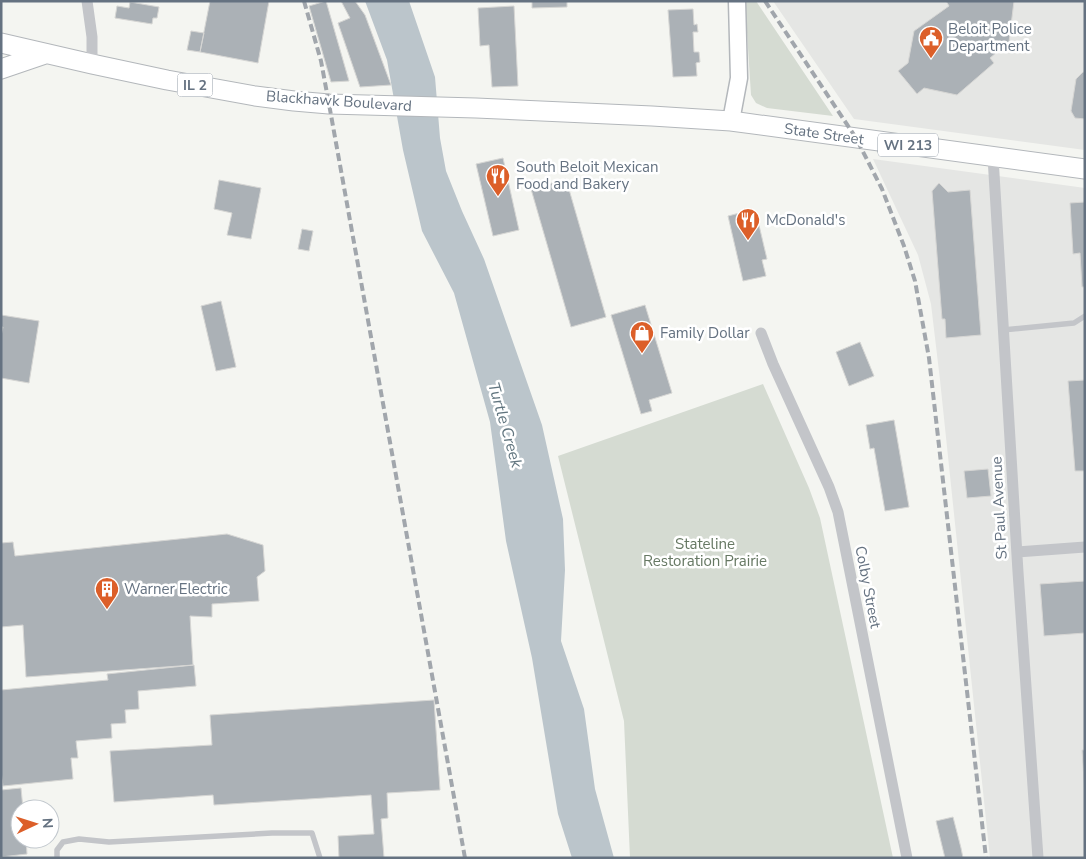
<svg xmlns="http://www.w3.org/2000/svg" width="1086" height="859" font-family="'Nunito Sans',sans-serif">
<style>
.built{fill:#e5e6e4}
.green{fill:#d5dbd2}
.water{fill:#bbc5cb}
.building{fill:#abb1b6;stroke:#d6d6d4}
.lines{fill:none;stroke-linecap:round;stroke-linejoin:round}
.secondary-casing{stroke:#b3b7bb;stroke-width:19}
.primary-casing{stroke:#b3b7bb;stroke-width:21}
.lane{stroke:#c3c5c9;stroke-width:5.5}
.street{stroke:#c3c5c9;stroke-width:11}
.secondary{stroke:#fff;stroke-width:16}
.primary{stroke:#fff;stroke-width:19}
.rail{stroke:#a1a6ac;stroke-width:4;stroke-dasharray:8 4;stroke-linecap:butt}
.labels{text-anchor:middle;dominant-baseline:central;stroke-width:5;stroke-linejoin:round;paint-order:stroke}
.shield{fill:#fff;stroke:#939ca7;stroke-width:1}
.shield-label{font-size:14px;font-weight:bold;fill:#657281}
.poi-label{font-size:15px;fill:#657281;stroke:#fff;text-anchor:start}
.street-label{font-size:15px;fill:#657281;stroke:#fff}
.park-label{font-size:15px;fill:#667863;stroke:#fff}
.water-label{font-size:16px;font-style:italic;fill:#60747e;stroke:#fff}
</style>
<rect width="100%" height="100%" fill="#f4f5f1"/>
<path class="built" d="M773,1h312v149l-231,-31z
M873,159l212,29v670h-95l-50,-478 -9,-76 -13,-49z"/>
<path class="green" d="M745,1h11l77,115 -66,-8 -11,-5 -5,-8z
M763,384l46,104 11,30 73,340h-263l-6,-137 -66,-265z"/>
<path class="water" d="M365,1h44l26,76 5,61 6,33 16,40 22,48 58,166 21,94 2,51 -4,71 23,68 11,80 19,69h-42l-14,-44 -26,-156 -26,-117 -16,-119 -36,-129 -32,-62 -19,-81 -16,-90z"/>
<path class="building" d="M210,1h59l-11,62 -58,-11z
M326,1l23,80 -18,1 -22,-76z
M341,1h14l10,14 26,70 -31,2 -22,-64 12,-5z
M532,1h35v6l-35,1z
M946,1h68l-5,41 -19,16 4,5 -37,32 -33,-7 -7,6 -19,-23 10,-8 6,-32 35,-25z
M130,2l29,5 -2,11h-4l-1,6 -37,-6 2,-12 12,2z
M514,6l4,80 -26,1 -3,-42 -9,1 -2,-38z
M693,9l1,16 3,-1 1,8h-5l1,20h5l1,10 -4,1 1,13 -24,1 -5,-67z
M191,31l13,2 -4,19 -13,-2z
M1083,72h2v47l-10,-1 -4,-7 5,-32z
M503,158l16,72 -26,6 -17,-72z
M566,179l40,138 -35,10 -40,-138z
M219,180l42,8 -10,51 -24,-4 5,-22 -18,-4z
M939,183l9,9 22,-2 11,145 -35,3 -1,-19h-3l-10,-128z
M1085,202v85h-3l-2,-34 -7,1 -3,-51z
M751,210l3,12 4,-1 9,38 -5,1 4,16 -23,5 -15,-65z
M302,229l11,2 -4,20 -11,-2z
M221,301l15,66 -20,4 -15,-65z
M645,305l27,88 -23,7 3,11 -11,3 -30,-99z
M1,315l38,6 -10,62 -28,-5v-42l2,-9h-2z
M860,342l14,34 -25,10 -13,-34z
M1085,380v91h-10l-7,-90z
M894,420l15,87 -24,4 -11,-63 -4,1 -4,-24z
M988,469l3,27 -24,2 -3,-27z
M227,534l36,11 2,26 -8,6 2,24 -47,3v13l-22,-1 3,49 -167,12 -3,-52 -22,2v-84l12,-1 2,14z
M1085,581v52l-41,3 -4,-52z
M194,665l2,21 -58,5 1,18 -14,1 1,13 -15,1 1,14 -36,3 2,17h-7l2,21 -70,7 -2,-15v-81l107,-10 -1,-6z
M434,700l6,90 -53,3 1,25 -7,1 3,39h-45l-1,-22 36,-2 -3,-39 -157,10 -1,-10 -99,7 -4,-51 102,-6 -2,-30z
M1082,750h3v45z
M21,788l2,21h-3v30h6l1,15 -26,3v-67z
M953,817l8,31 2,10h-18l-9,-37z"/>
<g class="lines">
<g class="secondary-casing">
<path id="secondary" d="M731,121l8,-43 -2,-77"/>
</g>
<g class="primary-casing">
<path id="primary" d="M1,43l91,21 75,16 88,16 39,5 35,3 147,4 176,8 79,5 354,48
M1,69l44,-15"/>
</g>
<path class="lane" d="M1003,330l71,-7 11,-7
M57,858v-8l6,-8 16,-3 30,3 163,-9h40l8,25"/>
<path class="street" d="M87,1l5,36v27
M993,157l25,415 20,286
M761,333l12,31 56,123 9,25 69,346
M1017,552l68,-5"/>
<use href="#secondary" class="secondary"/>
<use href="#primary" class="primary"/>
<path class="rail" d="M304,1l17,60 8,43 136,754
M765,1l91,137 26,51 22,57 11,35 14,77 57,500"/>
</g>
<defs>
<g id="civic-pin" transform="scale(1.25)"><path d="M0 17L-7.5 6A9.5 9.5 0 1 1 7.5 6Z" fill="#dc5f29" stroke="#fff"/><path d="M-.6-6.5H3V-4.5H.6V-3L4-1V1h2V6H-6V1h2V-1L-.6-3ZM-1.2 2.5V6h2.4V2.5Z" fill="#fff"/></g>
<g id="restaurant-pin" transform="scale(1.25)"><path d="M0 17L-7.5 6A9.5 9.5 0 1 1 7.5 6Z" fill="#dc5f29" stroke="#fff"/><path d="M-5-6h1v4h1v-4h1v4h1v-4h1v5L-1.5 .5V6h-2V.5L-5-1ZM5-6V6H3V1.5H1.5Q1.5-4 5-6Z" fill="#fff"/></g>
<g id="shop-pin" transform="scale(1.25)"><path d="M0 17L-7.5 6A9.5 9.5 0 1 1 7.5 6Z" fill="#dc5f29" stroke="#fff"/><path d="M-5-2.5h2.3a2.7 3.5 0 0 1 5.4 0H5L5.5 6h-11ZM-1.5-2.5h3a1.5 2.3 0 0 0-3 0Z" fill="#fff"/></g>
<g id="building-pin" transform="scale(1.25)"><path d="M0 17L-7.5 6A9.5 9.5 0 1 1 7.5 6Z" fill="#dc5f29" stroke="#fff"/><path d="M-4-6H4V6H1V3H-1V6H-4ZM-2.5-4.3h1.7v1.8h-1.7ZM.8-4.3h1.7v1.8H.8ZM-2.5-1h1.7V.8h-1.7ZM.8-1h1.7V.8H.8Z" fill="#fff"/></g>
</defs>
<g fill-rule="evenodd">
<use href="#civic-pin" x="931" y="38"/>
<use href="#restaurant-pin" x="498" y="176"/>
<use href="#restaurant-pin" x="748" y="220"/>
<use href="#shop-pin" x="642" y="333"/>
<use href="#building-pin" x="107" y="589"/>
</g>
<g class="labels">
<g class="shield">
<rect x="177.5" y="73.5" width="35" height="23" rx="4"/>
<rect x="878" y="133.5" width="60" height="23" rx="4"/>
</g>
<g class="shield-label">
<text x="195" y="85">IL 2</text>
<text x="908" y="145">WI 213</text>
</g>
<g class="poi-label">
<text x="948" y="29">Beloit Police<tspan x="948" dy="17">Department</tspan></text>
<text x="516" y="167">South Beloit Mexican<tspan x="516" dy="17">Food and Bakery</tspan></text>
<text x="766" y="220">McDonald's</text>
<text x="660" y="333">Family Dollar</text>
<text x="124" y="589">Warner Electric</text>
</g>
<g class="street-label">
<text transform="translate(339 101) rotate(4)">Blackhawk Boulevard</text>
<text transform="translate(824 134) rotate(8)">State Street</text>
<text transform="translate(999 508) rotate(-93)">St Paul Avenue</text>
<text transform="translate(868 587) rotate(79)">Colby Street</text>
</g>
<g class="park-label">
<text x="705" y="544">Stateline<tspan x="705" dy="17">Restoration Prairie</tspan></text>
</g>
<g class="water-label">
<text transform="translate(505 425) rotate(74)">Turtle Creek</text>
</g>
</g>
<rect width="1086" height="859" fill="none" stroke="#657281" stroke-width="5"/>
<g transform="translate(35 824) rotate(86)"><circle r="24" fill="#ffffff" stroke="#c1c7cd"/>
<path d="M0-4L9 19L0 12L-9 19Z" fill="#dc5f29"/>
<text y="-8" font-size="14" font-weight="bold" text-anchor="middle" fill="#657281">N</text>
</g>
</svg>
